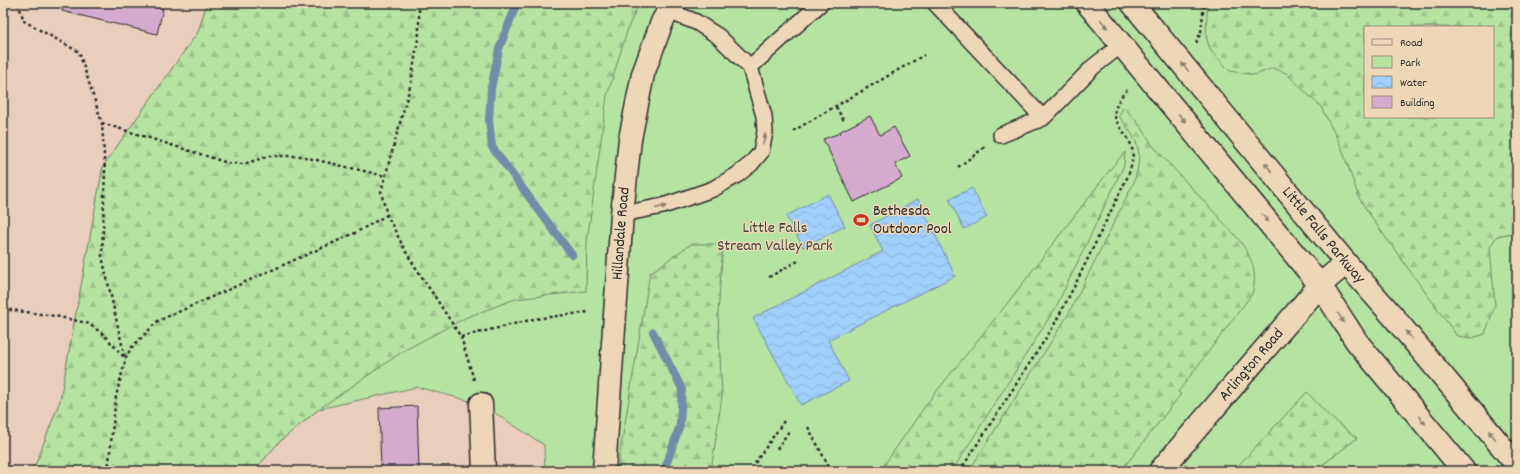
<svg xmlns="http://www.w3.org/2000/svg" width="1520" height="474" font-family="Dekko,sans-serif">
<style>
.green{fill:#b5e3a2;stroke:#708766;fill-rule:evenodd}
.forest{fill:url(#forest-firs);stroke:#708766;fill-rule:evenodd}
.water{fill:url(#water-waves);stroke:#718da8}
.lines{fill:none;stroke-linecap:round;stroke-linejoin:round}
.stream{stroke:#718da8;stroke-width:8}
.building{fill:#d5aace;stroke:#2b2b2b}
.lane-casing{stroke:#2b2b2b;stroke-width:18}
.street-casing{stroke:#2b2b2b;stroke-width:25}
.secondary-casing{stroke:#2b2b2b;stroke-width:25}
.path{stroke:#2b2b2b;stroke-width:2.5;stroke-dasharray:3 3;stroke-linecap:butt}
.lane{stroke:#edd7b6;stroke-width:15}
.street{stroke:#edd7b6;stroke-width:22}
.secondary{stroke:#edd7b6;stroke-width:22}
.oneway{fill:#8c8170}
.labels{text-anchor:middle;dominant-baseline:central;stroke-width:3;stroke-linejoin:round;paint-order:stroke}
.poi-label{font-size:16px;fill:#2b2b2b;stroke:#edd7b6;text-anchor:start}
.park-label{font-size:16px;fill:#40473d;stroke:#edd7b6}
.street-label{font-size:16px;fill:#2b2b2b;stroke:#edd7b6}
</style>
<defs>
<pattern id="forest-firs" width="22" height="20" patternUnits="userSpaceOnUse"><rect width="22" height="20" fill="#b5e3a2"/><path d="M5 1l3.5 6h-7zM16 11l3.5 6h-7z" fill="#9cc38c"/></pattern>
<pattern id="water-waves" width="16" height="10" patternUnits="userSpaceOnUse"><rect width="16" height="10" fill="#a0cffc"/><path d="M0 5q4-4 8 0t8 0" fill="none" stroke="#8ab2d8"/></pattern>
</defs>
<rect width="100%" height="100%" fill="#e8cebb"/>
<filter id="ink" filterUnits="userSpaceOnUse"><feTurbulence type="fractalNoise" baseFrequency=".025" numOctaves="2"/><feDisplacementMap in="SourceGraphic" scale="8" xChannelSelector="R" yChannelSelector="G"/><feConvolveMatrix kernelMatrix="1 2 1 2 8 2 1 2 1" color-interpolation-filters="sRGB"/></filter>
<g filter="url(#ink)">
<path class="green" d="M207,3h1310v468h-972l-1,-26 -63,-41 -64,-17 -98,22 -40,33 -25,29h-221l27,-70 43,-235 95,-134zM1365,27h128v90h-128z"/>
<path class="forest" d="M207,3h432l-11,25 -21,68 -20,146 -1,49 -71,8 -50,19 -60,32 -86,59 -40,33 -25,29h-221l27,-70 43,-235 95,-134z
M1209,3h308v229l-20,4 -7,11 5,58 -10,29 -13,4 -15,-2 -81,-112 -17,-26 -18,-52 -20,-39 -35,-34 -13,-5 -18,7 -25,-4 -19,-20 -5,-14 1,-24zM1365,27h128v90h-128z
M1124,107l18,21 11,18 83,90c14,18 23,35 16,58l-74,98 3,2 -60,77h-152l99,-156 66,-133c4,-14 8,-28 1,-42 -4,-9 -11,-16 -16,-24l1,-3z
M1125,152l-1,13 -6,13 -62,129 -104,164h-72l48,-69 78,-97 106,-138z
M691,244h32l-5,70 4,82 -11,75h-94l33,-198z
M1307,392l22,24 28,22 -42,33h-82z"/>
<path class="water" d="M972,188l15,29 -23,12 -15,-30z
M828,194l17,32 -42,21 -17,-31z
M918,199l37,77 -127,64 21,41 -48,24 -48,-87 130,-67 -13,-26z"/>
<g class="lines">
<path class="stream" d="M517,3l-18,46 -8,40 -2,31 3,27 80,108
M653,332l29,57 -2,36 -16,46"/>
</g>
<path class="building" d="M63,3h76l24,6 -6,25 -95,-23z
M870,116l10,19 14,-8 16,29 -15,8 7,14 -48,24 -31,-63 17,-6 -1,-1z
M417,406l2,65h-38l-2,-63z"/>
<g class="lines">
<g class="lane-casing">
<path id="lane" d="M935,3l108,115
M750,67l71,-64
M1001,135l42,-17 50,-51 28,-22
M622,214l41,-8 50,-17 24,-14 14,-11 10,-12 4,-20 -1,-16 -14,-49 -32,-31 -22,-14 -28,-11"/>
</g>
<g class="street-casing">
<g id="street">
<path d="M481,404l3,67"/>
<path id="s1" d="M604,471l18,-257 8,-75 13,-65 19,-52 11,-19"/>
</g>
</g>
<g class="secondary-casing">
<g id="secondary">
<path d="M1087,3l233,282 37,57 107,129"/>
<path id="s2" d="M1132,3l214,260 45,51 126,151"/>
<path id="s3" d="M1160,471l160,-186 26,-22"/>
</g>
</g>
<path class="path" d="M18,3l6,18 55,31 23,71 3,48 -3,85 23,102
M419,3v30l-8,50 -30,109 6,23 20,39 54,83 13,43
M1196,43l5,-11 3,-29
M836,107l8,14
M102,123l126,40 16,1 25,-8h31l85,20
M793,131l131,-76
M958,167l27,-20
M769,277l29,-16
M3,309l52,7 32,7 15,10 23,25
M461,337l73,-18 55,-7
M808,427l23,44
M777,449l12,-18
M755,463l29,-42
M108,471l8,-75 10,-38 5,-10 27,-27 197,-88 32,-18
M960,471l93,-144 21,-40 53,-109c4,-10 8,-22 4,-33 -4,-13 -21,-23 -15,-38 3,-8 6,-12 12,-18"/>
<use href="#lane" class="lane"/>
<use href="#street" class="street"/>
<use href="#secondary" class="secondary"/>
</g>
<defs><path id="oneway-solid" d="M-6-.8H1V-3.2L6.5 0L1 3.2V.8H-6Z"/></defs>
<g class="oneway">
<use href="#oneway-solid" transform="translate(1104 24) rotate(51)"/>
<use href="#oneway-solid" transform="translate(1185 67) rotate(-129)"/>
<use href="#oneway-solid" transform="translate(1182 118) rotate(50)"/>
<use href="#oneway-solid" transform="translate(764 139) rotate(-79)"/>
<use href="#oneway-solid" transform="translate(1268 167) rotate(-129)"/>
<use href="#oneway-solid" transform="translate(661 207) rotate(-13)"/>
<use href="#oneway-solid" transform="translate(1265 218) rotate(50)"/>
<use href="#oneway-solid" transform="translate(1341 318) rotate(58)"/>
<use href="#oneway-solid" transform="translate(1409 335) rotate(-130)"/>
<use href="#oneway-solid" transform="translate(1422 420) rotate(50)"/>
<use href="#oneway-solid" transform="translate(1492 435) rotate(-130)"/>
</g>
</g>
<defs>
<g id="stadium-bare" transform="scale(1.2)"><path d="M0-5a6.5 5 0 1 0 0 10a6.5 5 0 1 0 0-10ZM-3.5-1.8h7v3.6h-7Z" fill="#c8321e" stroke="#edd7b6" stroke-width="2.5" paint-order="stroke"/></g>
</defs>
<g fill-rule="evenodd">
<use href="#stadium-bare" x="861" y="220"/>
</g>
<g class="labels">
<g class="poi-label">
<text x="873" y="211">Bethesda<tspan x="873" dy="18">Outdoor Pool</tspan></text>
</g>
<g class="park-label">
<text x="775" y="228">Little Falls<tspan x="775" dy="18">Stream Valley Park</tspan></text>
</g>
<g class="street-label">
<text stroke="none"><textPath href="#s1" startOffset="238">Hillandale Road</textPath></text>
<text stroke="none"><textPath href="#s2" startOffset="301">Little Falls Parkway</textPath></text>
<text stroke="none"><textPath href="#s3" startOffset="140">Arlington Road</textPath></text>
</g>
</g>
<rect width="1520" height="474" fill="none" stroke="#edd7b6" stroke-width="16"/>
<rect x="8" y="8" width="1504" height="458" fill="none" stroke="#2b2b2b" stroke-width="1.5" filter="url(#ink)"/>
<rect x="1364" y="26" width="130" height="92" fill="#edd7b6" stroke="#9f927e"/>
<rect x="1372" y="39" width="20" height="6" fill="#edd7b6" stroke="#9f927e"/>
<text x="1400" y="46" font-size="12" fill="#2b2b2b">Road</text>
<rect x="1372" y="56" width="20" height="12" fill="#b5e3a2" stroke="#9f927e"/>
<text x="1400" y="66" font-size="12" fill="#2b2b2b">Park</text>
<rect x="1372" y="76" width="20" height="12" fill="url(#water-waves)" stroke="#9f927e"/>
<text x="1400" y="86" font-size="12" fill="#2b2b2b">Water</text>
<rect x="1372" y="96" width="20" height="12" fill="#d5aace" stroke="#9f927e"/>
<text x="1400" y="106" font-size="12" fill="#2b2b2b">Building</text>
</svg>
